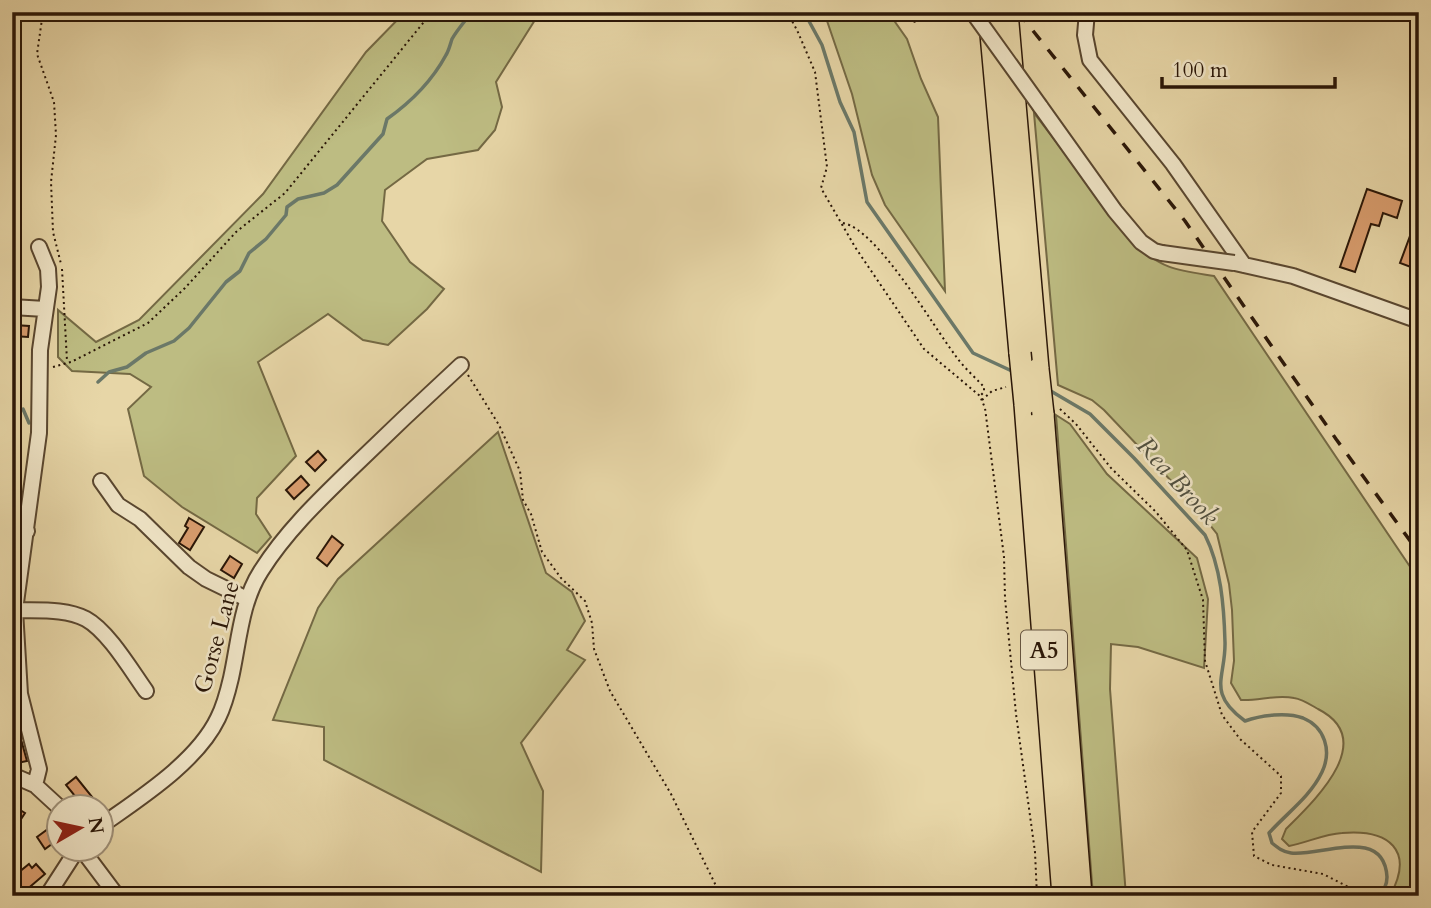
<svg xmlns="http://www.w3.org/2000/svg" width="1431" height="908" font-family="Cardo,serif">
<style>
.green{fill:#bdbc82;stroke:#746944;stroke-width:2}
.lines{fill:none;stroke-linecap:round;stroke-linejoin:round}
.stream{stroke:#6b7868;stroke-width:3.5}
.building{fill:#d99d6e;stroke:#2a1607;stroke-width:2}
.minor-casing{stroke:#59462f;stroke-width:18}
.highway-casing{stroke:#2a1607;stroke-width:24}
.path{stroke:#2a1607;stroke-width:2;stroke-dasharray:2 3.5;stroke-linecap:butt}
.minor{stroke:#efe4c6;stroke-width:14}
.highway{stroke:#e7d6a7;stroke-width:21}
.rail{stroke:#2a1607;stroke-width:3.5;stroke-dasharray:12 12;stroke-linecap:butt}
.minor-bridge-casing{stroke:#59462f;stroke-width:18;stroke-linecap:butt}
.highway-bridge-casing{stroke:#2a1607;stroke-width:24;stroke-linecap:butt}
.minor-bridge{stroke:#efe4c6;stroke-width:14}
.highway-bridge{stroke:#e7d6a7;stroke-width:21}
.labels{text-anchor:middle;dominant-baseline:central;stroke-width:5;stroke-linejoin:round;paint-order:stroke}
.shield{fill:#efe4c6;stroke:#655440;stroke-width:2}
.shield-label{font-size:23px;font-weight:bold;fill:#2a1607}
.street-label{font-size:24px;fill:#2a1607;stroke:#efe4c6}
.water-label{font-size:26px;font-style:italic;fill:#504f3f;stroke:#efe4c6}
</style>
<rect width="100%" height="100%" fill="#e7d6a7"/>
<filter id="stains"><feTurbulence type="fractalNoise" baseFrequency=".00286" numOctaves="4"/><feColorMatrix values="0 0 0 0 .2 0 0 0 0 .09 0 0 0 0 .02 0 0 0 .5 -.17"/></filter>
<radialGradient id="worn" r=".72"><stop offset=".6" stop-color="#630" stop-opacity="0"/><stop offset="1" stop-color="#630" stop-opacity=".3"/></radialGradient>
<path class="green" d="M405,12h135l-44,70 6,25 -7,23 -17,20 -51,9 -42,31 -3,31 28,41 34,27 -17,20 -39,36 -25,-5 -35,-26 -70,48 38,94 -39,42 -1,16 15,23 -14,16 -75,-46 -38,-31 -16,-67 23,-22 -21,-13 -58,-3 -14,-14v-47l38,32 43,-22 124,-126 103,-142z
M824,12h64l19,27 14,40 17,38 7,174 -60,-86 -13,-30 -20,-81z
M1034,113l101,132c30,25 41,25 79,31l205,304v316h-29c25,-46 -1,-67 -48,-63 -18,1 -36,10 -53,13l-7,-7 4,-10c29,-29 93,-89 32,-120 -7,-4 -16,-10 -24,-11 -18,-4 -35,3 -53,2l-10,-17 3,-22 -2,-51 -3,-26 -12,-50 -22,-28 -91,-96 -12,-10 -34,-15z
M1056,415l14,9 37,50 90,84 11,41 -4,69 -66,-21 -27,-3 -1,45 16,207h-33z
M498,432l48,141 26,19 13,29 -18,29 18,10 -64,83 22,48 -2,81 -217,-112v-33l-51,-7 45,-112 20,-29z"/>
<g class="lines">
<path class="stream" d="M804,12l18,33 18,57 14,30 13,70 106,151 41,19
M98,382l11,-10 18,-5 19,-14 28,-12 15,-13 37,-46 14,-11 9,-18 17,-14 20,-24 1,-8 11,-8 26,-6 13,-8 46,-51 4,-15c24,-17 45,-38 59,-64 3,-5 4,-10 6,-16 5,-9 13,-18 20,-27
M1049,390l41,24 44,44 71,77c16,32 19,71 20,107 1,35 -19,51 20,79 16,-6 42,-9 58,-3 22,9 29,33 19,54 -12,25 -34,40 -53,61l3,10c6,5 11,9 19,10 29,4 93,-28 96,24 0,9 -3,14 -9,19
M12,395h3
M23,409l6,14"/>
</g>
<path class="building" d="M1367,189l35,12 -5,17 -14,-5 -4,13 -8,-2 -16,48 -15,-5z
M1410,236l9,3v31l-19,-7z
M14,325l15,1 -1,11 -15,-1z
M318,451l8,9 -11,11 -9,-9z
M301,476l8,9 -15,14 -8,-9z
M189,518l15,9 -14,23 -11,-7 9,-15 -3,-2z
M332,536l11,9 -16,21 -10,-8z
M230,556l12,8 -8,14 -13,-8z
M22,743l5,18 -10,2 -2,-10z
M76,777l17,21 -10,8 -17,-21z
M12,805l13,8 -13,20z
M48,829l8,12 -11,8 -8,-12z
M29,864l3,4 4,-4 9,10 -20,17 -12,-14z"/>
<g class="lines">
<g class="minor-casing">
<path id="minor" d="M1087,12l-2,23 5,25 83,104 71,101
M1040,106l75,105 26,31 13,9 8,2
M1235,263l58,13 126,45
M12,307l33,2
M101,481l17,24 22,14 49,48 17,12 41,20
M12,529l15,2
M15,610c22,1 50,-2 71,9 22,12 45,51 60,72
M12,775l23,10 25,23
M35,785l4,-16 -19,-75 -5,-84 24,-177 1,-83 9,-63 -1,-18 -9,-22
M102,825c38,-27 95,-63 116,-107 6,-12 10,-27 13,-40 8,-36 10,-76 30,-107 24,-38 56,-69 88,-100 37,-36 74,-71 112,-106
M81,848l36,48
M47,896l31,-48"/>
</g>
<g class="highway-casing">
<path id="highway" d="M989,12l31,341
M1007,12l31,357
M1025,404l38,492
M1043,414l38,482"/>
</g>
<path class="path" d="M43,12l-6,42 17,48 2,33 -5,47 2,50 8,32
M787,12l10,18 18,42 12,95 -6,21 34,59 69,102 56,47 5,12 19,149 1,41 11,116 19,138 2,44
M909,12l1,7 5,3 4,-2 -1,-8
M843,223c34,6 90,103 112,132 8,12 20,22 29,32v5l-4,4
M62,269l5,92
M53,367l18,-5 77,-39 37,-35 51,-56 49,-39 147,-181
M468,375l31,50 21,46 3,29 8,14 11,38 19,26 24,23 7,22 2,26 16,42 61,103 50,102
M982,400l10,-9 14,-4
M1060,409l16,15 35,44 45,44 31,38 16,50 2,61 17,54 18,24 41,37v17l-29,39 2,24 18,9 51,9 43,22"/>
<use href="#minor" class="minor"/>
<use href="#highway" class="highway"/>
<path class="rail" d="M1018,12l167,209 151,218 83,114"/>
<g class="minor-bridge-casing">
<path id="minor-bridge" d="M974,14l66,92
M1162,253l72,10"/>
</g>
<g class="highway-bridge-casing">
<path id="highway-bridge" d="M1020,353l5,51
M1038,369l5,45"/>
</g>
<use href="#minor-bridge" class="minor-bridge"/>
<use href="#highway-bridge" class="highway-bridge"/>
</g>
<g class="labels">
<rect class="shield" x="1021" y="630.5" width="46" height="39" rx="5"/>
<g class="shield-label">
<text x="1044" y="650">A5</text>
</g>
<g class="street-label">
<text transform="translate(217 637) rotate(-75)">Gorse Lane</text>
</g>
<g class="water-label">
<text transform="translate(1178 481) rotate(48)">Rea Brook</text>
</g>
</g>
<rect width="1431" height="908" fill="none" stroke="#e7d6a7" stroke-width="42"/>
<rect x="14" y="14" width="1403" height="880" fill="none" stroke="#2a1607" stroke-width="3.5"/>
<rect x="21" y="21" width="1389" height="866" fill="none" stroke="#2a1607" stroke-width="2"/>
<g transform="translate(80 828) rotate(81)"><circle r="33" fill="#efe4c6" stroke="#a0927a" stroke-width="2"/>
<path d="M0-5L12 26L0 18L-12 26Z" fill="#8f2418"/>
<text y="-10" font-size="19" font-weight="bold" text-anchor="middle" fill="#2a1607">N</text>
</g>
<path d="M1162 77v10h173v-10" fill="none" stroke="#2a1607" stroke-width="3.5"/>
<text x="1172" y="77" font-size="21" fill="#2a1607" stroke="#efe4c6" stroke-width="5" paint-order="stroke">100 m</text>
<rect width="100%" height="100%" filter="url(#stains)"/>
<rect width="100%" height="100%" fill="url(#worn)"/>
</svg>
